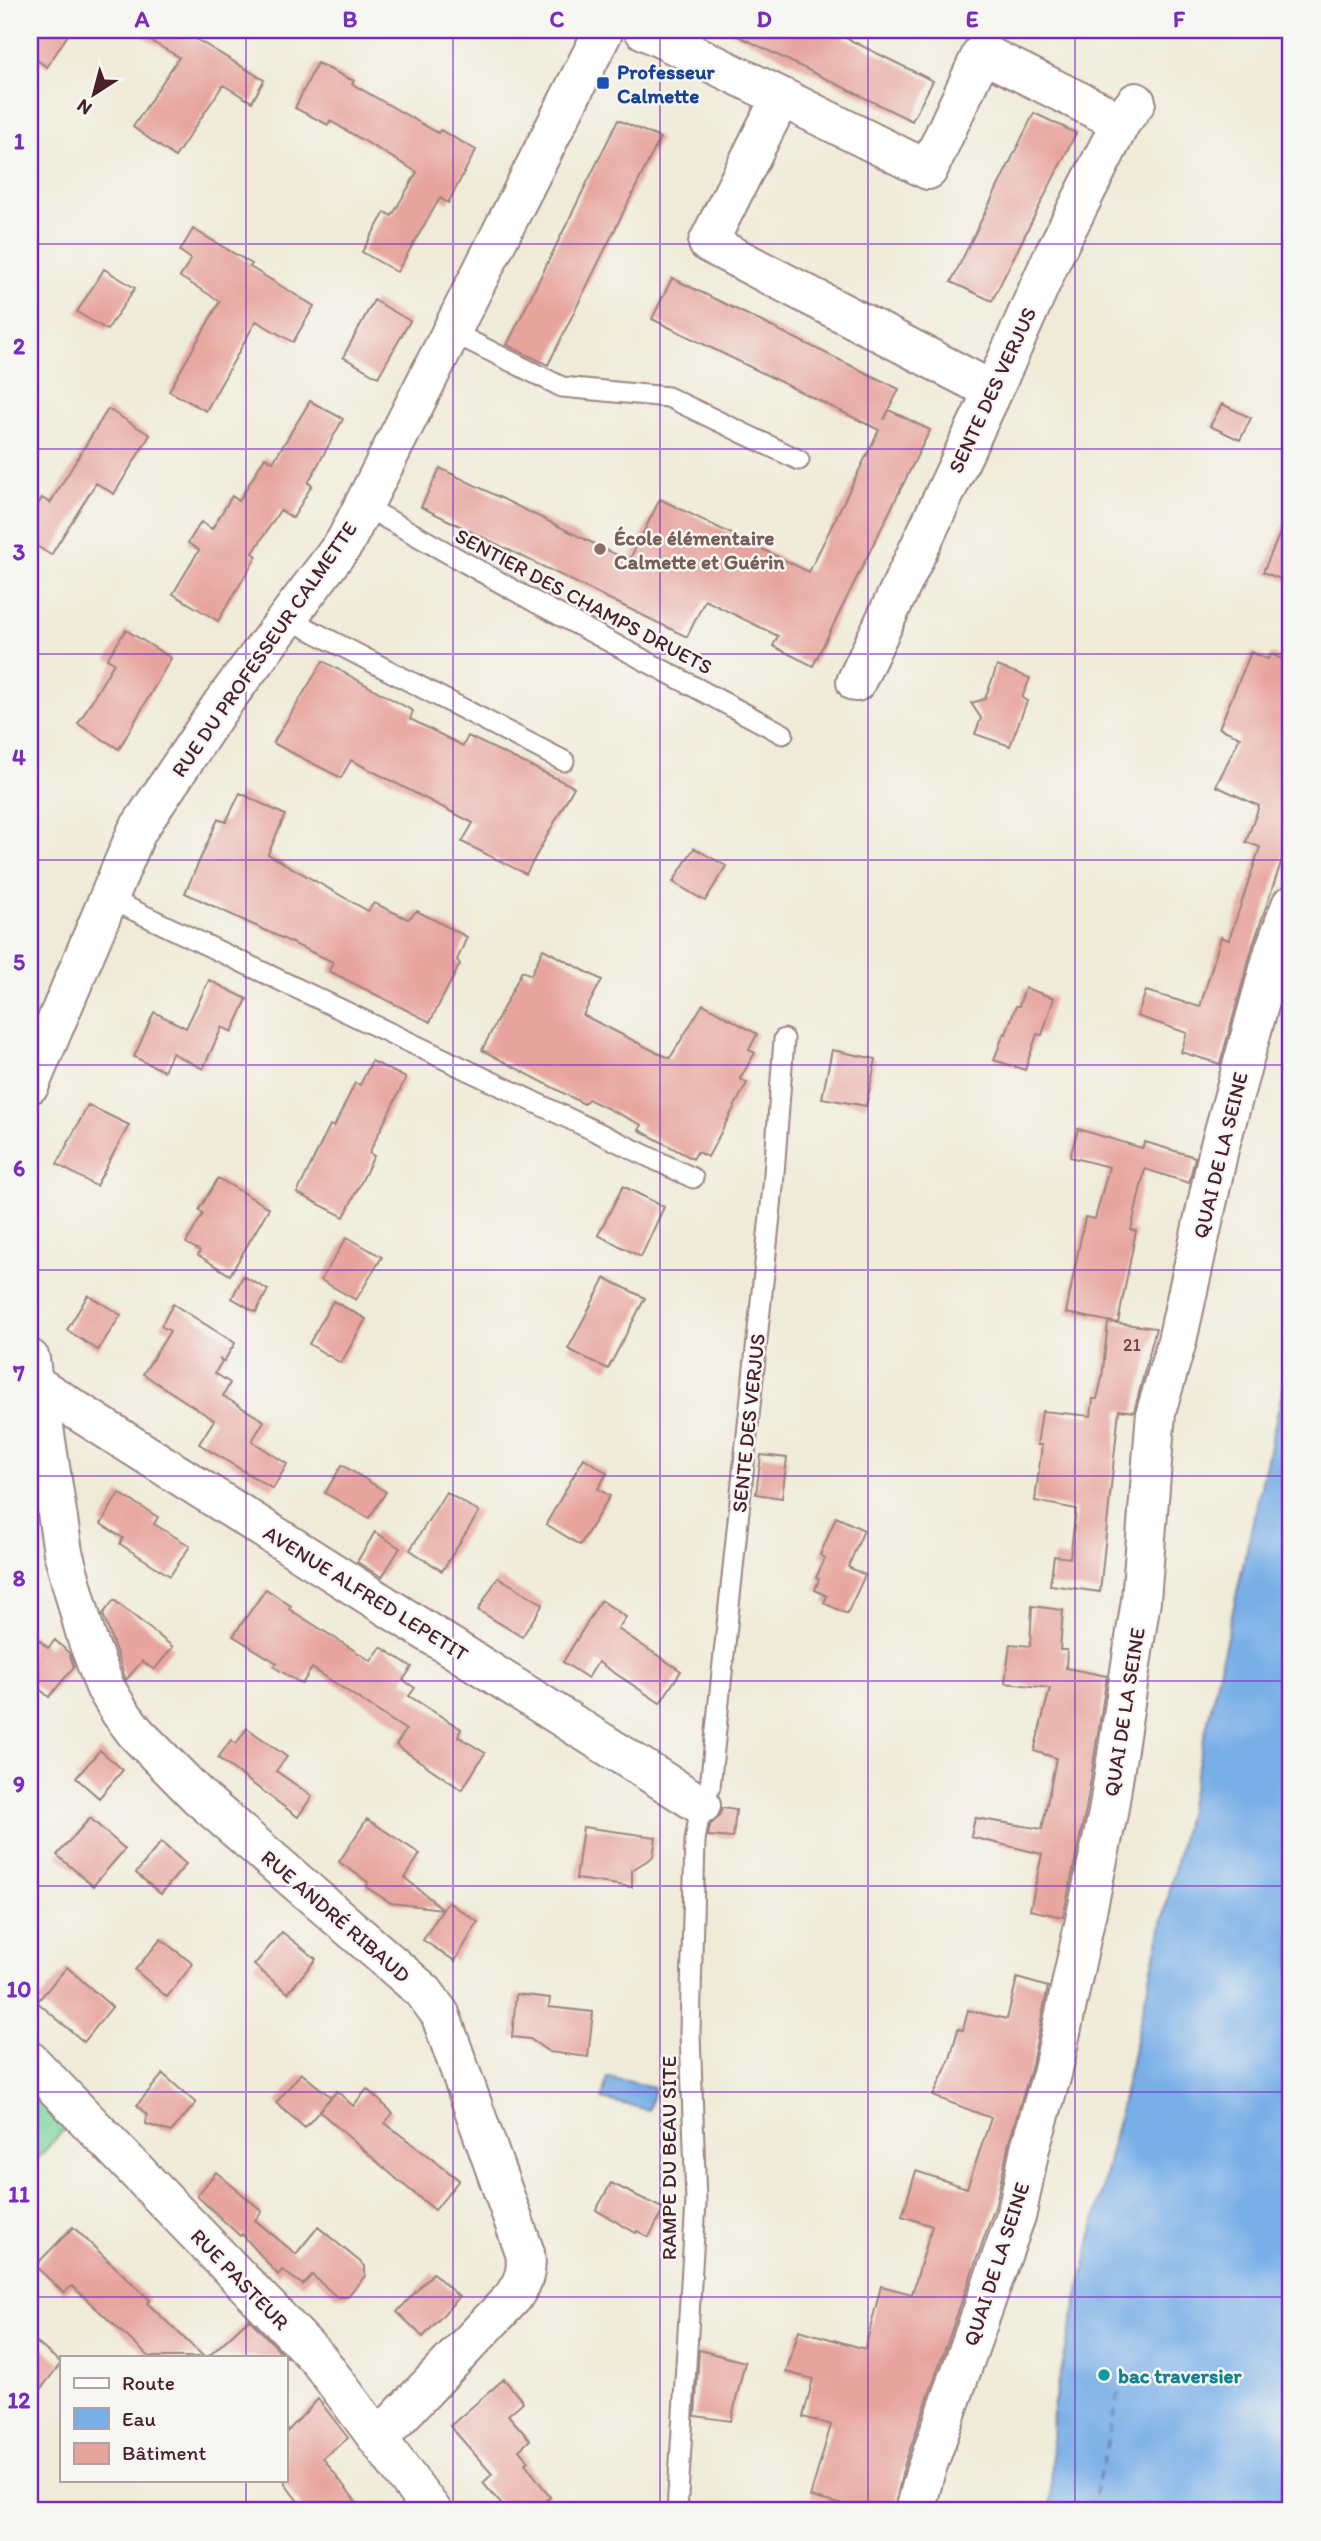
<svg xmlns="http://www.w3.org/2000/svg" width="1321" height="2541" font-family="Itim,sans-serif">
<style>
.green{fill:#7cd59b;stroke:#637a63;stroke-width:2}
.water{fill:#79afe7;stroke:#626789;stroke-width:2}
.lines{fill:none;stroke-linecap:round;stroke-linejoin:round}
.ferry{stroke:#5a516d;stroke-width:2;stroke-dasharray:9 7;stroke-linecap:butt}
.building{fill:#e7a49d}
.service-casing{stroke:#9c8582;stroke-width:23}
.minor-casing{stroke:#9c8582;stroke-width:42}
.tertiary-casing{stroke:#9c8582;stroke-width:42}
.service{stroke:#fff;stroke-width:19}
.minor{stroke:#fff;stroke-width:38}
.tertiary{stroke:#fff;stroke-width:38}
.grid{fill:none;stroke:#7b2cbf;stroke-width:2;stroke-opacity:0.55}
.transit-dot{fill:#1a4fb4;stroke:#f6f6f2;stroke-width:2.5}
.education-dot{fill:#8d6e63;stroke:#f6f6f2;stroke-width:2.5}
.culture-dot{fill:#0f9aa8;stroke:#f6f6f2;stroke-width:2.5}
.labels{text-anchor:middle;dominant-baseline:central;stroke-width:5;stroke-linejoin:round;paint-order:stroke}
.number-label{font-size:18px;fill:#714048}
.transit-label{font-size:21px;font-weight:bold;fill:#164399;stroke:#f6f6f2;text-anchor:start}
.street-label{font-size:21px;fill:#4a1f2b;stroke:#f6f6f2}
.education-label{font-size:21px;font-weight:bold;fill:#785e54;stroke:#f6f6f2;text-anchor:start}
.culture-label{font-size:21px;font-weight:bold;fill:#0d838f;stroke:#f6f6f2;text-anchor:start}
.neatline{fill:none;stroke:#7b2cbf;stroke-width:2.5}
.grid-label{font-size:23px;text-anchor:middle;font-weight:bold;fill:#7b2cbf}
</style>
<rect width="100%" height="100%" fill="#f6f6f2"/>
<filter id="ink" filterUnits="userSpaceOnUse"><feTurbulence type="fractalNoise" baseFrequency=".0143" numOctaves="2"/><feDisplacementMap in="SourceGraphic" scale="14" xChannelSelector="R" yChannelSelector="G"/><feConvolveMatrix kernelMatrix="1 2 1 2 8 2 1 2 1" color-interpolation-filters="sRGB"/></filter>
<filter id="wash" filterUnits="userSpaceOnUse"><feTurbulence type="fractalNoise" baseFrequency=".00686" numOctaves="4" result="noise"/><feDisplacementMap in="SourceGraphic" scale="28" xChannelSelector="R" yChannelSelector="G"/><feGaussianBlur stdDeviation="1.57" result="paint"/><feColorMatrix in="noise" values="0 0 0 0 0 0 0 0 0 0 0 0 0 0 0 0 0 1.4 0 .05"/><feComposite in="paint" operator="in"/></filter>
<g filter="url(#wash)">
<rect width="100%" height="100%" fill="#efebd8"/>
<path class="green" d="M30,2089l37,37 -37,41z"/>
<path class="water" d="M1291,1353v1158h-240l2,-104z
M607,2077l47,10 -5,23 -47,-11z"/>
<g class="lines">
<path class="ferry" d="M1091,2511l28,-119"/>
</g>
<g id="blocks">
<path class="building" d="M30,30h41l-24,37 -17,-12z
M131,30h50l83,50 -12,22 -29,-17 -48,72 -42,-30 46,-70z
M726,30h104l103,51 -21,40z
M317,63l37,18 -2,3 86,49 2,-3 36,20 -28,53 -8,-5 -43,74 -35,-20 23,-40 7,4 25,-44 -87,-51 -2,4 -33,-17z
M1034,113l42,20 -84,168 -41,-19z
M618,120l42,18 -112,227 -41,-20z
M193,229l59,35 -2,3 64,39 -21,36 -37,-21 -50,90 -37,-20 51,-90 -40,-24 11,-18 -11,-8z
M104,269l31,19 -28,42 -30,-18z
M672,278l227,111 -15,31 5,-10 41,20 -117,236 -40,-20 5,-10 -73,-36 -18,37 -266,-130 19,-39 189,93 31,-62 149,73 70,-142 -227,-111z
M374,300l36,21 -32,56 -35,-20z
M310,401l33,18 -35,64 4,2 -19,33 -13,-8 -27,43 4,3 -39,65 -45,-27 26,-44 -11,-7 13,-21 11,7 20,-33 7,5 26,-44 8,5z
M1222,404l29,14 -11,22 -30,-14z
M108,409l42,26 -36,59 -18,-11 -45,72 -21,-13v-25l12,-19 8,5z
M1291,508v75l-28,-11z
M126,630l45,28 -52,91 -41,-25 36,-61 -7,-4z
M1251,652l17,7 3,-5 20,9v194l-7,-3 -31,91 -33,119 -39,-12 6,-19 -50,-17 9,-25 54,16 21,-70 8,3 31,-93 -14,-5 13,-36 -43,-20 24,-49 -21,-9z
M323,661l90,50 -3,8 53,27 5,-10 106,51 -48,87 -64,-32 11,-19 -122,-63 -10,18 -68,-35z
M997,666l33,12 -8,20 5,3 -17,45 -35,-12 6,-16 -10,-15 14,-4z
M240,793l45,22 -17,39 100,57 6,-8 34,16 9,-8 50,26 -10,23 3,4 -30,58 -101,-51 4,-9 -148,-69 33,-74 8,3z
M694,848l32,18 -21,35 -32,-19z
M543,949l59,31 -19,35 77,39 10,4 33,-54 54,30 -8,16 6,3 -15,26 7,4 -39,74 -11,-5 -4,7 -54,-29 3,-5 -54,-26 -4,5 -102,-54 40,-79 9,4z
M209,980l38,19 -15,33 -10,-5 -19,42 -31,-16 -8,18 -30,-14 20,-45 32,16z
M1025,988l29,10 -12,37 -5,-1 -12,36 -31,-10 10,-27 2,1 10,-28h3z
M832,1050l44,9 -10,47 -44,-8z
M372,1061l34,17 -37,75 5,3 -30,61 -47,-24 33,-68 4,2 21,-44 5,2z
M88,1105l41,20 -33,61 -39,-22z
M1078,1129l64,19 3,-6 50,15 -6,26 -44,-14 -14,61 5,1 -18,92 -52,-10 19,-96 10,2 14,-52 -39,-10z
M218,1178l51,30 -39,67 -32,-20 2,-4 -14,-8 17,-29 -4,-4z
M623,1186l41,21 -23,50 -43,-22z
M347,1237l35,20 -26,43 -35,-20z
M243,1276l25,14 -12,22 -24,-14z
M605,1278l40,20 -37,71 -40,-20z
M88,1295l33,20 -23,35 -31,-20z
M333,1301l33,18 -25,44 -32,-19z
M173,1304l62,39 -11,18 -5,-2 3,2 -7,12 15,10 -7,13 41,25 -12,20 35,23 -14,25 -74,-45 15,-24 -71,-46 27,-43 -9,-5z
M1108,1322l48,6 -22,84 -15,-2 -19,182 -50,-7 4,-29 16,2 6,-49 -41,-8 7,-56h-5l5,-34 49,5 2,-17h4l5,-21z
M761,1455l26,3 -5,40 -26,-4z
M584,1458l23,15 -9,16 12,7 -30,49 -34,-21z
M342,1465l44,27 -17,26 -44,-25z
M446,1492l33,20 -37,59 -32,-21z
M119,1493l39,24 -4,7 36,22 -20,30 -50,-32 3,-6 -22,-14z
M836,1517l28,13 -16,37 17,8 -18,39 -23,-11 3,-7 -12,-6 4,-11 -3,-1 9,-20 -5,-3z
M375,1532l25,16 -18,29 -25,-15z
M498,1577l45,27 -21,33 -44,-27z
M266,1589l25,17 -2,3 82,52 10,-14 31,20 -9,13 12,8 -6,8 52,33 -3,7 27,17 -23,37 -66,-45 10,-15 -94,-62 -10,16 -28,-17 3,-4 -44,-27z
M114,1600l59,47 -19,23 -12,-9 -16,19 -23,-66z
M601,1600l25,17 -8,12 63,42 -21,32 -62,-41 -10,16 -25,-16z
M1032,1606l31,4 -3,40h7l-1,18 41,8 -21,133 -23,108 -33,-7 12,-56 -71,-17 4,-19 67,11 14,-71 -22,-7 16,-63 -45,-5 5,-39 20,2z
M30,1632l18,16 7,-8 14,13 5,14 -25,30 -19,-16z
M247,1728l40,29 -11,14 36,25 -14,21 -80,-59 13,-18 5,4z
M100,1750l23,20 -24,28 -23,-20z
M722,1808l14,2 -3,28 -25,-2 2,-11 9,-8z
M90,1818l35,31 -32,37 -36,-31z
M367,1819l53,35 -15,24 38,31 5,-7 30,20 -23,39 -32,-21 20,-31 -52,-6 -25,-16 2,-5 -29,-20z
M583,1827l73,10 -3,20 -21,13v17l-56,-8z
M161,1842l25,22 -25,30 -25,-21z
M282,1932l34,27 -28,34 -34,-28z
M161,1939l32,25 -26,33 -32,-27z
M67,1967l45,40 -28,35 -47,-40z
M1017,1978l31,9 -17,82 -22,73 -13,62 -92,262 -10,45h-23l-61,-14 21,-72 -28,-8 10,-38 -27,-7 13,-42 66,19 16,-63 31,8 20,-68 -30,-10 14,-45 51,17 24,-70 -58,-22 17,-37 8,-30 5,1 5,-20 39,9z
M516,1994l34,4 -1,9 44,5 -5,45 -39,-5 -19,-13 -18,-2z
M301,2073l30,24 -26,31 -29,-25z
M163,2074l33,29 -25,29 -25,-8 1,-9 -10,-10z
M367,2089l26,24 -8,10 74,57 -24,30 -36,-29 -80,-70 18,-20 16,15z
M216,2172l46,39 -7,9 41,34 22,-27 47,39v10l-18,21h-10l-25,-22 -9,10 -21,-15 -4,5 -36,-41 -2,2 -43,-40z
M611,2183l53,26 -15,28 -12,-6 -1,2 -40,-23z
M73,2227l77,73 -3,3 57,54h-55l-77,-71 -8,7 -29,-27z
M433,2273l26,24 -36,40 -26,-25z
M249,2319l37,38h-78z
M30,2337l31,26 -31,40z
M699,2350l46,12 -14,59 -36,-5z
M504,2379l19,23 -15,13 22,25 -11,10 9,11 -3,2 25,34 -16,14h-27l-24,-28 9,-9 -42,-48z
M318,2399l30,39 -25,20 40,53h-58l-20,-27v-50z"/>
</g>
</g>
<g filter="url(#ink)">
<use href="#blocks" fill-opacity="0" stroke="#9c8582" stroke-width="2"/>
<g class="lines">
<g class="service-casing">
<path id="service" d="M452,332l110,55 106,10 131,63
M364,506l171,96 248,132
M287,618l277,143
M108,898l585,280
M677,2511l19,-309 -6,-170 5,-191 6,-36 9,-18 63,-600 11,-148"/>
</g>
<g class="minor-casing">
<path id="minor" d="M644,30l137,67 -73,146 285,148
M781,97l147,73 54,-117 139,69
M856,682l137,-291 59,-133 69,-136 15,-20
M30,1084l107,-253 85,-127 123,-162 259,-512
M30,1359l3,24 7,18 23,151 23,84 19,51 15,25 16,21 63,64 225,195 16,22 85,239c3,18 -2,29 -12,44l-134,141
M30,1381l671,424"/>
</g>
<g class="tertiary-casing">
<path id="tertiary" d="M30,2061l289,299 113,151
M915,2511l10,-38 92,-260 13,-65 22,-74 56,-261 33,-213 15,-188 21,-71 42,-192 55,-198 17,-46"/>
</g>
<use href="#service" class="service"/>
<use href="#minor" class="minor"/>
<use href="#tertiary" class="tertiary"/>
</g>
</g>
<path class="grid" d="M246,30v2327M453,30v2481M660,30v2481M868,30v2481M1075,30v2481M30,244h1261M30,449h1261M30,654h1261M30,860h1261M30,1065h1261M30,1270h1261M30,1476h1261M30,1681h1261M30,1886h1261M30,2092h1261M30,2297h1261M246,2480v31"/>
<rect class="transit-dot" x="596" y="76" width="14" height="14" rx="3.5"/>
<circle class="education-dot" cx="600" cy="549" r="7"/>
<circle class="culture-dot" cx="1104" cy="2375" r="7"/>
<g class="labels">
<g class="number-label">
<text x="1132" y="1345">21</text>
</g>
<g class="transit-label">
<text x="617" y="71">Professeur<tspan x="617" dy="24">Calmette</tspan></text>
</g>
<g class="street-label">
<text transform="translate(992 390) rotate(-65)">SENTE DES VERJUS</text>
<text transform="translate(584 601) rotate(28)">SENTIER DES CHAMPS DRUETS</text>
<text transform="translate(264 649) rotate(-55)">RUE DU PROFESSEUR CALMETTE</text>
<text transform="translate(1220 1155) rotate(-76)">QUAI DE LA SEINE</text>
<text transform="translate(748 1423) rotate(-84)">SENTE DES VERJUS</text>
<text transform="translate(366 1593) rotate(32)">AVENUE ALFRED LEPETIT</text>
<text transform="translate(1124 1712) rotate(-81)">QUAI DE LA SEINE</text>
<text transform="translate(336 1916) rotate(41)">RUE ANDRÉ RIBAUD</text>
<text transform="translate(668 2158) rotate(-90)">RAMPE DU BEAU SITE</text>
<text transform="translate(996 2264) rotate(-72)">QUAI DE LA SEINE</text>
<text transform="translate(240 2279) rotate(46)">RUE PASTEUR</text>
</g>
<g class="education-label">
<text x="614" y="537">École élémentaire<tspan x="614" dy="24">Calmette et Guérin</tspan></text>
</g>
<g class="culture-label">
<text x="1118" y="2375">bac traversier</text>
</g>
</g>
<rect width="1321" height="2541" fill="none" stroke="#f6f6f2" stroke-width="77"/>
<rect x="60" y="2356" width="228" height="126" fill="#f6f6f2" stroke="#b1a0a2" stroke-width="2"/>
<rect x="74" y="2378" width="35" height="10" fill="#ffffff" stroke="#b1a0a2" stroke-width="2"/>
<text x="122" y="2390" font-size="21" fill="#4a1f2b">Route</text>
<rect x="74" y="2408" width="35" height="21" fill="#79afe7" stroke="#b1a0a2" stroke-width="2"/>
<text x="122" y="2426" font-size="21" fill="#4a1f2b">Eau</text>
<rect x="74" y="2443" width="35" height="21" fill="#e7a49d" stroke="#b1a0a2" stroke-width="2"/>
<text x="122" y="2460" font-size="21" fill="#4a1f2b">Bâtiment</text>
<g transform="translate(94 94) rotate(216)" stroke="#f6f6f2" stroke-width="5" paint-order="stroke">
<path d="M0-5L12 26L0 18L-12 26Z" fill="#4a1f2b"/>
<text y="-10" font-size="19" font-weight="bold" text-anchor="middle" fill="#4a1f2b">N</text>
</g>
<rect x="38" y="38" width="1244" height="2464" class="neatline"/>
<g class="grid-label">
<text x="142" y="27">A</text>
<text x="350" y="27">B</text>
<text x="557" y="27">C</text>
<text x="764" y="27">D</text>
<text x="972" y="27">E</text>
<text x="1179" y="27">F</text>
<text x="19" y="149">1</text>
<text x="19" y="354">2</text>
<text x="19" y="560">3</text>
<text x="19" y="765">4</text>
<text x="19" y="970">5</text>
<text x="19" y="1176">6</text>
<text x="19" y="1381">7</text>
<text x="19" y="1586">8</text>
<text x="19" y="1792">9</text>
<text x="19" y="1997">10</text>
<text x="19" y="2202">11</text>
<text x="19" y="2408">12</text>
</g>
</svg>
